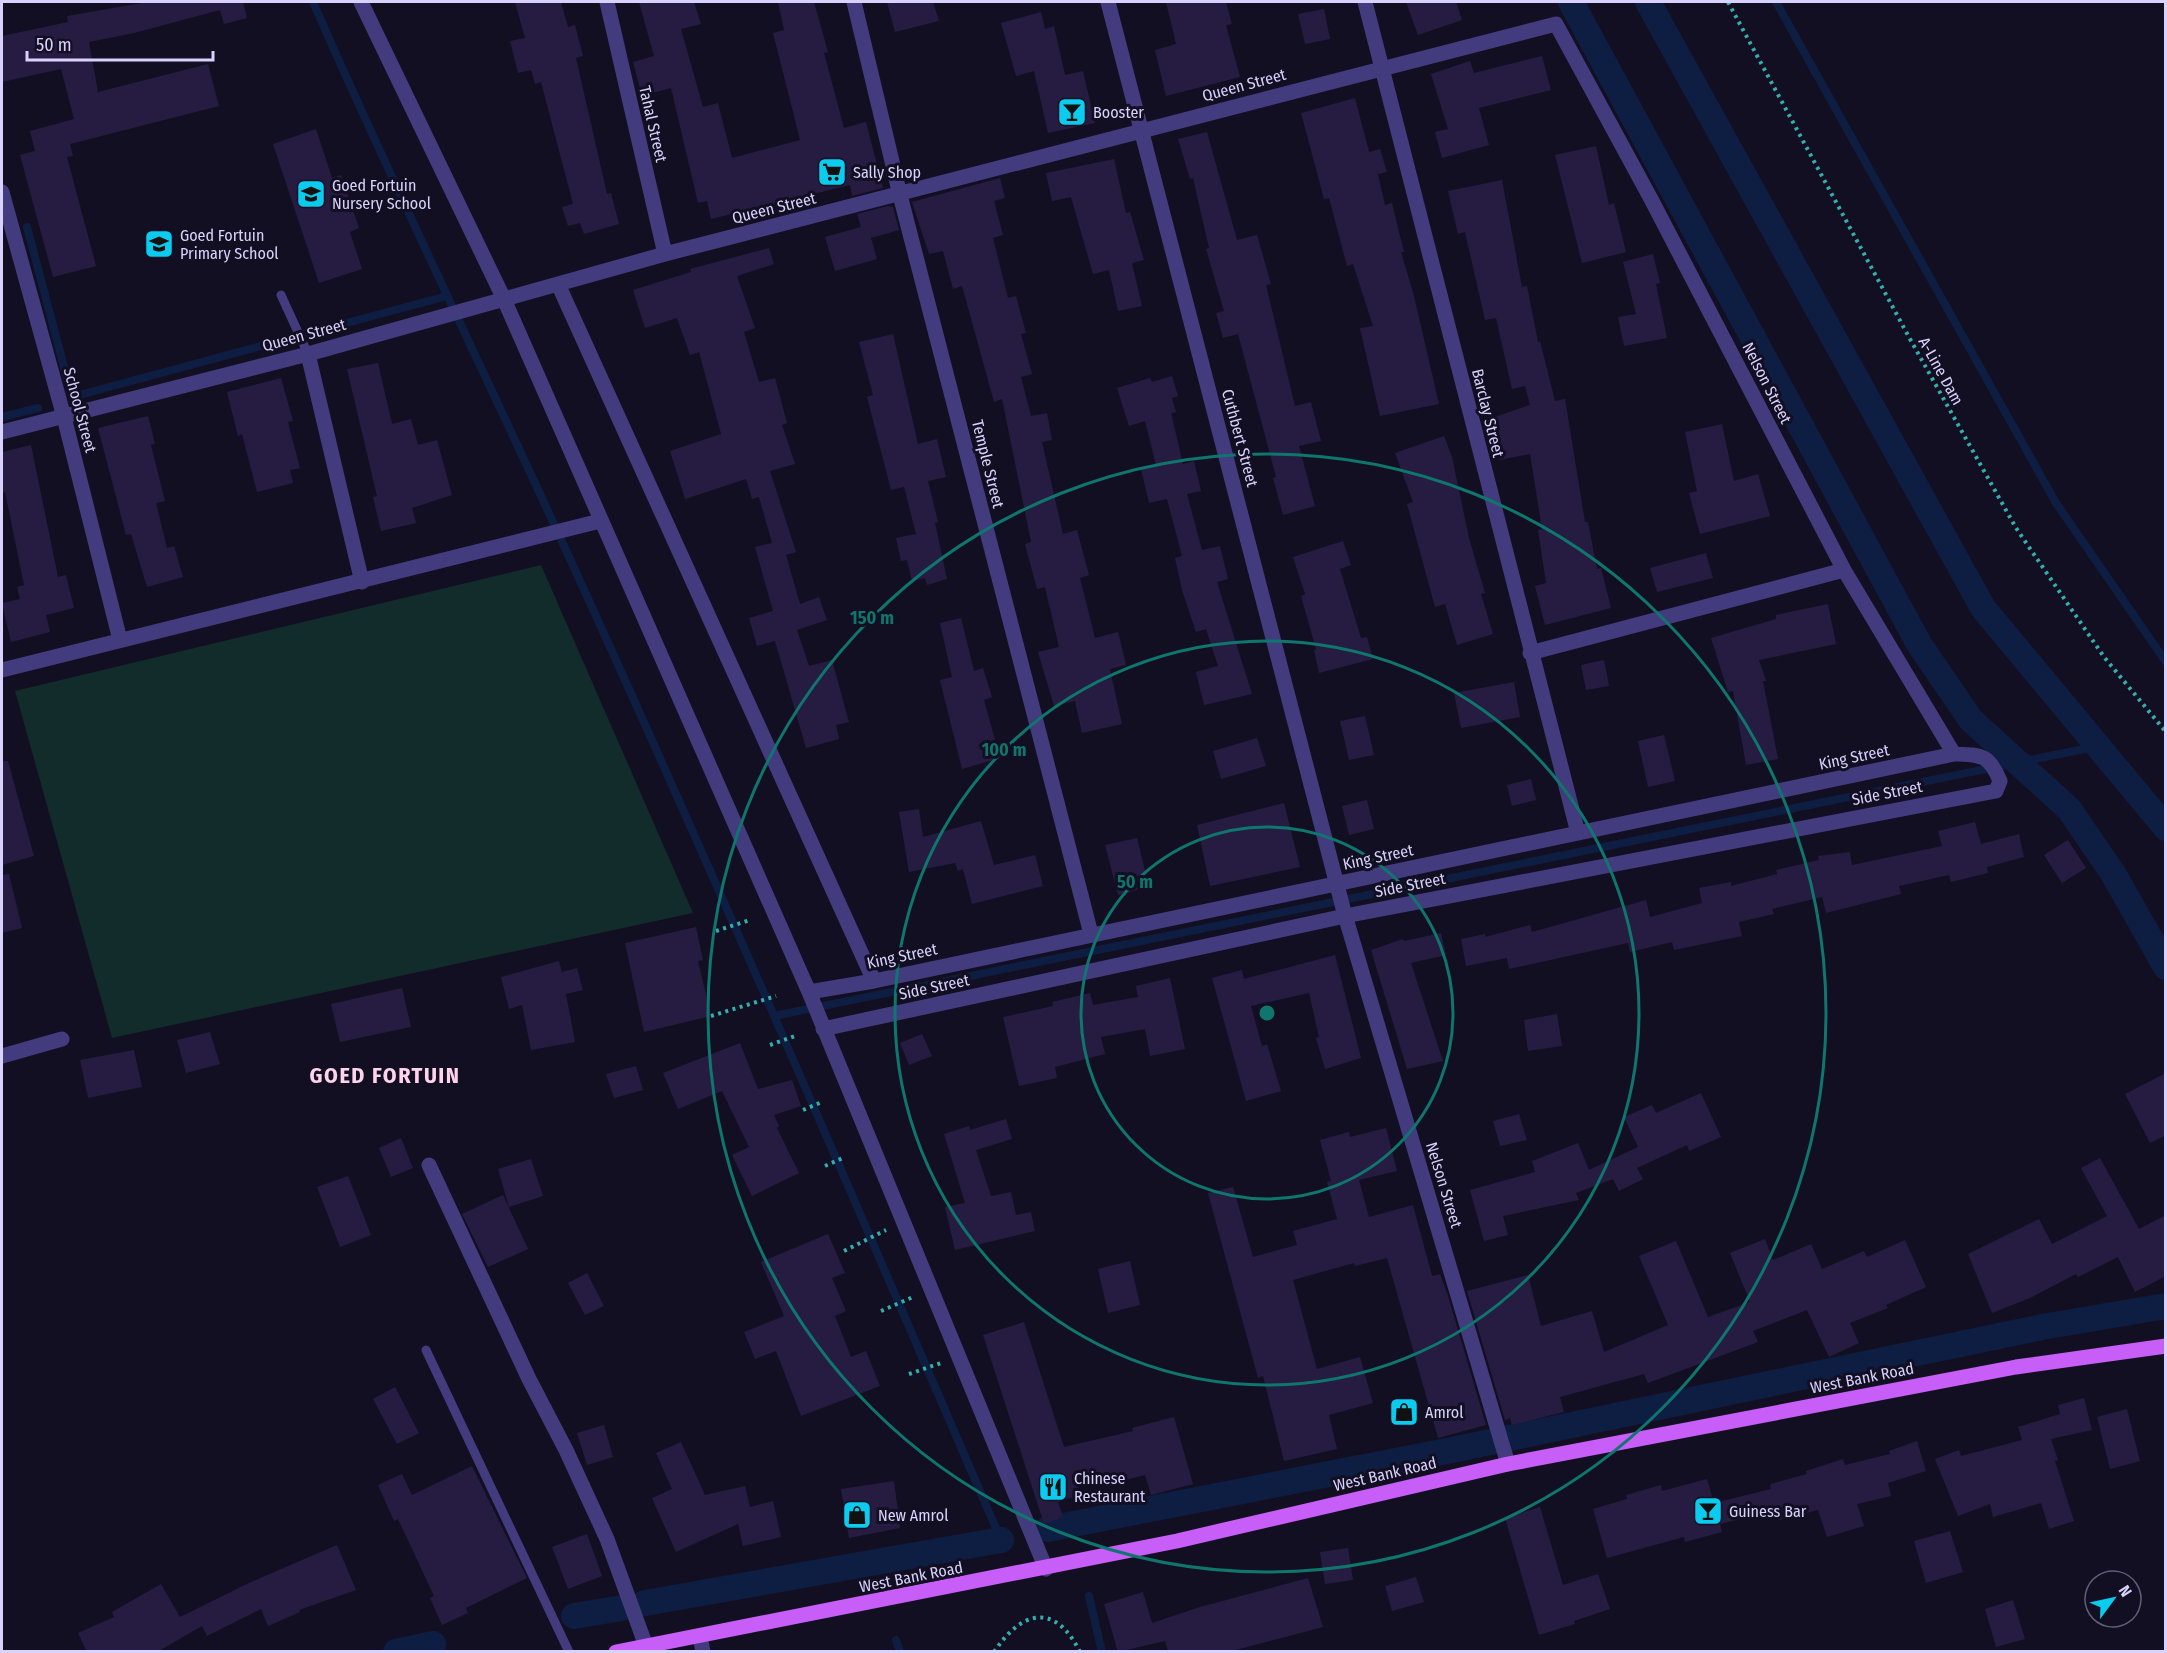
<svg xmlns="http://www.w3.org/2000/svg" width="2167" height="1653" font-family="'Fira Sans Condensed',sans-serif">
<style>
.green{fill:#122b2b}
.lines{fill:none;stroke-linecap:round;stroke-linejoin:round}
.stream{stroke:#0e1e42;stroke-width:8}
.canal{stroke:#0e1e42;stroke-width:26}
.building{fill:#261c42}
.path{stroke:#34aeae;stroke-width:4;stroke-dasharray:3 4.5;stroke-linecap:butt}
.service{stroke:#423c7f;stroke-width:9}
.minor{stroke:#423c7f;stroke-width:15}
.primary{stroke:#c75ef7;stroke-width:15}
.ring{fill:none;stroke:#0f766e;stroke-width:3}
.labels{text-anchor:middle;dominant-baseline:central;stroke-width:6;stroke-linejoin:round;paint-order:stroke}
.street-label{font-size:16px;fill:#d9d2fd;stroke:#130f22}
.poi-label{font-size:16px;fill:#d9d2fd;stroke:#130f22;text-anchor:start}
.district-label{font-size:22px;font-weight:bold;letter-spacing:1.5px;fill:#fdd4ec;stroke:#130f22}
.centre{fill:#0f766e;stroke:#130f22;stroke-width:3}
.ring-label{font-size:18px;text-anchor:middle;font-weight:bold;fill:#0f766e;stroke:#130f22;stroke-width:6;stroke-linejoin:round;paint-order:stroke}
</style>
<rect width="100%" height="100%" fill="#130f22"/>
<path class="green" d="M541,565l152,348 -581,125 -97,-347z"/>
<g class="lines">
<path class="stream" d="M313,2c80,183 168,363 252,546 150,328 293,660 436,992
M1776,2l280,501 110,159
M27,227l45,170 375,-101
M2,417l36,-9
M774,1016l1325,-270
M1089,1596l13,56
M896,1640l4,12"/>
<path class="canal" d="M1571,2l348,642 52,76 98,89 45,66 52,92
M1648,2l335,606 183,220
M1048,1529l404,-79 590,-123 124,-21
M645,1603l356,-63
M574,1616l48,-8
M396,1652l37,-8"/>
</g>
<path class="building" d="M148,2h95l4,16 -23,6 -4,-14 -86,23 -45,9 9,50 110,-28 11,42 -149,38 3,12 -6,1 29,109 -43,11 -33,-122 15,-4 -5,-20 44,-12 -13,-50 -59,13v-46l66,-14 -1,-6z
M515,2h46l7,25 7,-2 8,31 -7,2 31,136 4,-1 8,31 -35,10 -4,-11 -12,3 -6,-19 11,-3 -32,-122 -6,2 -4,-14 -13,3 -8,-32 15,-3z
M639,2h55l7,22 -20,5 22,78 15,-4 14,55 68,-18 -27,-107 11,-3 -6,-28h36l14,50 -4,1 20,75 22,-6 17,66 -31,8 -2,-11 -139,34 -4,-18 -9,2 -27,-115 -29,8 -9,-34 21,-6z
M887,2h46l6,19 -44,11z
M1166,2h60l6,22 -6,1 14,52 -74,19 -11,-46 21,-6z
M1406,2h50l6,18 -44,15z
M1324,9l6,30 -25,5 -7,-30z
M1041,12l4,17 9,-3 11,49 18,-4 12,52 -47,10 -14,-62 -18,5 -15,-53z
M1542,56l9,34 -72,18 10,37 -47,13 -7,-26 13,-3 -17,-55 39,-13 4,12z
M1355,98l14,54 11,-3 7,23 -9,2 7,31 7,-2 12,49h-3l13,44 25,108 -59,12 -20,-88 13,-2 -20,-62 -6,2 -18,-68 -5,1 -23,-86z
M316,129l16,49 9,-3 18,53 -9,4 12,37 -43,14 -46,-139z
M1207,132l30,108 20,-5 14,49 -5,1 29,121 16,-4 10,39 -22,5 16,60 -32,9 -10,-37 3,-1 -38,-143 -15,4 -7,-25 8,-2 -18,-62 3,-1 -16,-70 -3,1 -12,-40z
M1596,146l13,59 5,-2 12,49 -44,11 -27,-108z
M1114,159l12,54 4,-1 14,48 -12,3 10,43 -24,5 -9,-41 -16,4 -22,-77 -19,4 -6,-28z
M1000,178l5,20 -11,3 9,34 -10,3 15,60 8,-2 10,37 -5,1 11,40 -11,3 10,39 16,-3 5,27 -10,2 21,92 14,-4 12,45 -9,3 15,60 23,-6 8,33 -16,4 12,55 -40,9 -7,-32 -21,5 -16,-54 21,-5 -14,-60 -8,2 -12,-45 6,-2 -29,-143 -8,3 -32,-116 -9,3 -10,-38 -14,3 -17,-52z
M1502,180l20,107 5,-1 11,56 2,-1 15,60 10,-2 20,123h3l9,47 4,-1 10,40 -66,17 -10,-39 11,-3 -8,-53 4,-1 -12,-75 -31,6 -7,-42 38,-13 -5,-19 -13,3 -16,-71 -11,2 -20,-88 -7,2 -10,-43z
M888,206l5,1 6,23 -28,8 6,21 -42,12 -10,-34 36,-10 -4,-13z
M769,248l5,16 -37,12 18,52 -11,4 15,50 16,-4 12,45 -5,2 13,39 -25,7 26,81 -10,3 14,49 19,-7 8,23 -30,10 12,36 23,-6 17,62 -13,3 3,14 -33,9 -31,-107 -18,5 -8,-28 24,-7 -18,-64 17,-4 -13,-46 -7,2 -6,-20 -61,20 -15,-48 51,-17 -22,-82 -9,3 -13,-37 -32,10 -12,-38 58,-18 -1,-3z
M1653,254l7,29 -4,1 11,54 -43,8 -6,-29 18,-3 -13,-52z
M893,334l25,110 19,-5 9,38 -18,4 10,41 -3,1 12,56 -20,6 -2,-7 -13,3 -5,-21 -6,1 -5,-23 20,-4 -12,-47 -13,3 -24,-93 6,-2 -14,-53z
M378,363l14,61 19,-5 7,26 19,-5 15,55 -40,13 4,15 -35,8 -8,-34 4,-1 -30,-127z
M1172,376l6,20 -6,2 4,14 -5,1 12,51 11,-3 7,30 -14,3 15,56 18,-4 8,33 -11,3 35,112 -48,11 -8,-33 22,-6 -12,-37 -10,3 -14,-42 -7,-32 7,-2 -15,-57 -18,4 -8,-34 15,-4 -11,-44 -16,5 -12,-38 33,-10 2,4z
M281,378l12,43 -5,1 12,46 -10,2 3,13 -36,9 -15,-58 -4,2 -11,-44z
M148,416l7,28 -4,1 14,56 -9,2 11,45 7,-2 9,31 -36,10 -16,-53 -5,1 -28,-107z
M1722,424l12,57 24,-7 12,42 -70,18 -11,-41 8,-2 -12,-59z
M1444,436l8,21 17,81 16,55 -4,1 12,40 -36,11 -12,-41 -10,3 -28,-103 6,-2 -18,-49z
M31,445l27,132 8,-2 8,33 -28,7 4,17 -39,10 -9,-39 18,-4 -3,-12 7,-2 -19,-93 -3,1v-41z
M1343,541l8,24 -11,4 21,69 6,-1 6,22 -54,14 -5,-23 2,-1 -15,-53 4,-2 -12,-37z
M1706,553l7,25 -56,14 -7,-24z
M1828,604l8,40 -77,16 7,21h-3l15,78 -32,6 -13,-74 -5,1 -17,-54 65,-19v-4z
M961,618l13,53 9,-3 9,29 -8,3 16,58 -38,11 -22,-89 12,-3 -12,-54z
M1604,660l5,26 -23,4 -5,-25z
M1514,682l6,35 -59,11 -7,-35z
M1365,716l9,39 -25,5 -9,-39z
M1664,735l11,46 -27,6 -10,-46z
M1257,738l9,28 -45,13 -8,-28z
M2,761h6l26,95 -32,9z
M1531,779l5,21 -24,6 -5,-21z
M1367,800l7,29 -25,6 -7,-29z
M1284,803l16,64 -90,19 -13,-61z
M919,809l4,28 58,-16 13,44 41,-10 8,31 -71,18 -9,-35 -5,2 -3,-8 -46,9 -10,-60z
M1975,822l6,22 38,-10 5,23 -37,10 1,6 -37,9 -2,-7 -50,11 2,8 -75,19 -4,-16 -50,12 2,5 -35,8 3,14 -68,14 -2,-8 -42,10 -2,-9 -119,26 -2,-11 -41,8 -5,-27 24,-5v3l45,-12 2,7 114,-32 4,17 52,-14 -3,-15 32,-6v4l46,-12 -1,-4 43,-10 -1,-4 32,-4 2,13 90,-19 -4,-15z
M1137,838l12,49 -31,8 -13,-50z
M2068,840l18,28 -24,15 -18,-28z
M9,874l13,54 -20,5v-58z
M696,927l7,33 -5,1 13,55 -67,16 -19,-89z
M1441,933l5,22 -35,8 32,98 -36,8 -36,-119 32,-11 1,2z
M1335,955l26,103 -36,11 -9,-31 3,-1 -10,-44 -58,13 11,40 5,-2 14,47 -35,10 -34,-123 30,-8 2,9z
M559,961l3,11 15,-4 6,22 -17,4 9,48 -44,8 -9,-45 -13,4 -8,-32z
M1170,978l15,71 -35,7 -5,-27 -44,8 4,17 -50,13 2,11 -38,8 -16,-69 50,-11 -1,-4 38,-9 3,12 45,-8 -2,-11z
M402,988l9,39 -71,15 -9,-38z
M1557,1014l5,32 -34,5 -4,-31z
M210,1032l10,32 -34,9 -9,-33z
M922,1034l10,22 -23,9 -9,-22z
M740,1043l18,46 34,-9 9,26 -27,9 5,11 -2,2 22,45 -47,23 -20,-41 17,-8 -27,-56 -44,18 -15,-36z
M134,1050l8,37 -54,11 -8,-38z
M636,1066l7,24 -29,8 -8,-24z
M2166,1073v62l-16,8 -25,-49z
M1701,1093l20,44 -32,14 -2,-6 -50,23 6,11 -24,12 -6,-12 -37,14 3,7 -76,16 5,19 -24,6 -14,-51 65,-18 -3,-11 46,-18 11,27 49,-23 -14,-30 28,-12 4,8z
M1519,1114l8,26 -27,6 -7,-25z
M1006,1119l6,20 -36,11 15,46 20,-4 5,23 15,-3 4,19 -80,19 -10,-43 20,-4 -21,-69 25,-8 1,4z
M1386,1128l11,43 -38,9 10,37 44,-12 19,71 8,-2 8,22 38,129 -48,13 -51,-180 -32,8 -1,-3 -61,17 24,89 43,-12 13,46 -44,12 8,34 -53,12 -21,-85 -5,2 -50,-185 25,-6 20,70 44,-12 -4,-14 44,-12 -10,-37 4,-1 -11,-41 29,-8 1,5z
M401,1138l12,30 -22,9 -12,-29z
M2100,1158l39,71 27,-14v61l-31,16 -17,-35 -40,20 -2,-3 -46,24 -38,15 -24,-59 71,-35 13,25 55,-28 -26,-48z
M531,1159l12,37 -34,11 -11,-38z
M348,1176l23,59 -31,12 -23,-60z
M503,1195l25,54 -40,18 -26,-53z
M828,1234l17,39 -13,5 14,33 -11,5 16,41 15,-6 14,35 -79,30 -25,-65 -21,8 -11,-27 40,-16 -23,-54z
M1765,1239l8,21 38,-16 11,25 42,-18 3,6 38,-17 21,47 -40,18 2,3 -38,15 9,20 -30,14 -22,-47 -54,21 5,11 -110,41 -4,-9 -84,23 4,15 -52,13 -2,-7 -5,2 -38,-129 61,-16 13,51 51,-15 12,41 64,-27 -29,-69 37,-15 32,76 42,-15 -20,-49z
M1130,1261l10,44 -32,8 -10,-44z
M587,1273l17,33 -19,9 -17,-32z
M1024,1322l40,125 69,-16 -1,-3 42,-11 19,67 -42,11 -6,-20 -24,6 -1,-6 -43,11 3,9 -22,7 5,15 -19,7 -61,-189z
M395,1387l24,46 -22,11 -24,-45z
M2084,1398l8,32 -41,9 7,21 -3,1 19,60 -25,8 -8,-26 -48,14 -3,-13 -32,12 -23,-57 24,-9 2,6 61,-16 -4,-13 42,-13 -2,-9z
M2127,1409l13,52 -30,8 -13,-52z
M604,1425l9,32 -26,8 -10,-32z
M1917,1441l9,30 -38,12 3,13 -34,8 7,22 -37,11 -9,-27 -39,10 -2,-10 -57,14 2,8 -37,10 -1,-5 -77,21 -14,-49 34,-10 -1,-4 35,-10 1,6 45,-12 7,24 57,-14 -1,-5 37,-10 -1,-3 37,-12 2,6 45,-11 -1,-3z
M681,1442l24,53 40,-9 5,21 23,-6 8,36 -38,9 -5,-22 -62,28 -24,-54 20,-9 -16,-36z
M472,1466l55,112 -61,30 2,5 -26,12 -12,-27 4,-2 -36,-77 -4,2 -16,-36 24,-11 10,21z
M894,1481l6,47 -51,10 -8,-49z
M1540,1507l23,78 35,-11 12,35 -36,12 1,3 -36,11 -34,-117z
M1950,1531l13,41 -37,11 -12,-42z
M587,1534l15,42 -34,13 -16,-42z
M337,1545l19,45 -57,20 1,2 -32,14 -7,-17 -54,27 -5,-10 -45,26h-70l-9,-19 36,-16 -2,-5 49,-28 19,33 69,-34z
M1348,1548l5,32 -28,4 -5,-32z
M1416,1577l8,25 -32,9 -7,-25z
M1308,1578l15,49 -95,25h-60l-3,-11 -47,11 -14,-48 39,-12 9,31 48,-16z
M2013,1600l12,39 -29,8 -11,-38z"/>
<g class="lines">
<path class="path" d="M1728,2l182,337 106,189 88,129 62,75
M716,931l34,-11
M711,1016l65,-20
M770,1045l28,-10
M803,1110l19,-8
M825,1166l20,-9
M844,1251l42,-21
M881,1311l32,-14
M909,1374l32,-11
M994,1652c28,-42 61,-50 86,0"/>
<path class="service" d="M281,295l27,59
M426,1350l143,302"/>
<path class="minor" d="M361,2l142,295 306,695 237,577
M607,2l58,252
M854,2l46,193 191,739
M1108,2l236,910 164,552
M1365,2l213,831
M2,192l62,225 56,223
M558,284l316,697
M308,354l54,228
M2,432l306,-78 357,-100 891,-230 95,175 193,371 110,184
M1530,653l314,-83
M2,670l598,-149
M809,992l65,-11 1080,-227c27,1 35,0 46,27l-4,10 -651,125 -522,113
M2,1056l60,-17
M429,1165l100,214 37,71 41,89 39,107
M700,1636l3,16"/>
<path class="primary" d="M616,1652l561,-111 331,-77 508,-97 150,-21"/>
</g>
<g class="ring">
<circle cx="1267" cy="1013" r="186"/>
<circle cx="1267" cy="1013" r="372"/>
<circle cx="1267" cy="1013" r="559"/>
</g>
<defs>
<g id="bar-square" transform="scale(1.5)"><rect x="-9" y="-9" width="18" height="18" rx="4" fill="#0bcbef" stroke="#130f22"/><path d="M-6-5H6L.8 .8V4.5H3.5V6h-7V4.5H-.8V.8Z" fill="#111"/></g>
<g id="supermarket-square" transform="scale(1.5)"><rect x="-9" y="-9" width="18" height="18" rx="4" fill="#0bcbef" stroke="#130f22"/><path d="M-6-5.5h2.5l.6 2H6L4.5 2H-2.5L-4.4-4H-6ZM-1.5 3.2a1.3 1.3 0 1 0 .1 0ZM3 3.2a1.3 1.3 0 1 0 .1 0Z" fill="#111"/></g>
<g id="school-square" transform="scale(1.5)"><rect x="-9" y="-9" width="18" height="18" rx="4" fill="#0bcbef" stroke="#130f22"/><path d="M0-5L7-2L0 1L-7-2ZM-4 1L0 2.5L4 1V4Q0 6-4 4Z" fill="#111"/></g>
<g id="shop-square" transform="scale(1.5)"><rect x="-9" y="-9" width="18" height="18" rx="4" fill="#0bcbef" stroke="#130f22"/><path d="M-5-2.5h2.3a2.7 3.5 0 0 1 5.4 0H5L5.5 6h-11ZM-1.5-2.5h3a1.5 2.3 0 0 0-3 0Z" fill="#111"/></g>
<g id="restaurant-square" transform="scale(1.5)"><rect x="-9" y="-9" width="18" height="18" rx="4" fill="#0bcbef" stroke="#130f22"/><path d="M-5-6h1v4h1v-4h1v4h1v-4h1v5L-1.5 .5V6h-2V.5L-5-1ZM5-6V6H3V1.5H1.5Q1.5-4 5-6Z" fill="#111"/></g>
</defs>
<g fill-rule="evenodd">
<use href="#bar-square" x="1072" y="112"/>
<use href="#supermarket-square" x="832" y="172"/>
<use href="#school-square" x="311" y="194"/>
<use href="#school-square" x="159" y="244"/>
<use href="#shop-square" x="1404" y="1412"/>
<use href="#restaurant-square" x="1053" y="1487"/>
<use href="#bar-square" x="1708" y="1511"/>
<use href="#shop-square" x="857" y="1515"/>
</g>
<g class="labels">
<g class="street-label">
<text transform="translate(1244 85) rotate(-15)">Queen Street</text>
<text transform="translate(653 124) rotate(77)">Tahal Street</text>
<text transform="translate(774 208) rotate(-14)">Queen Street</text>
<text transform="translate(304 335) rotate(-15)">Queen Street</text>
<text transform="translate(1941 371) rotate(61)">A-Line Dam</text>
<text transform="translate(1767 383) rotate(63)">Nelson Street</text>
<text transform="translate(80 410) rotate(75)">School Street</text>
<text transform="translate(1488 413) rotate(76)">Barclay Street</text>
<text transform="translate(1240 438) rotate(75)">Cuthbert Street</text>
<text transform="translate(988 464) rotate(76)">Temple Street</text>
<text transform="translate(1854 757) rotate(-12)">King Street</text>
<text transform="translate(1887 793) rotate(-11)">Side Street</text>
<text transform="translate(1378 857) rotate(-12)">King Street</text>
<text transform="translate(1410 885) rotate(-11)">Side Street</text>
<text transform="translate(902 956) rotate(-12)">King Street</text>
<text transform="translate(934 987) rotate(-12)">Side Street</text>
<text transform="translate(1444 1185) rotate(73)">Nelson Street</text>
<text transform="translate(1862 1378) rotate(-11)">West Bank Road</text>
<text transform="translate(1385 1474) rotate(-13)">West Bank Road</text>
<text transform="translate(911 1577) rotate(-11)">West Bank Road</text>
</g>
<g class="poi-label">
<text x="1093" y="112">Booster</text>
<text x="853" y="172">Sally Shop</text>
<text x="332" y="185">Goed Fortuin<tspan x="332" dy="18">Nursery School</tspan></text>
<text x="180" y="235">Goed Fortuin<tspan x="180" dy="18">Primary School</tspan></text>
<text x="1425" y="1412">Amrol</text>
<text x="1074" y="1478">Chinese<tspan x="1074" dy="18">Restaurant</tspan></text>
<text x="1729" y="1511">Guiness Bar</text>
<text x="878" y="1515">New Amrol</text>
</g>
<g class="district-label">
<text x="385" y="1075">GOED FORTUIN</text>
</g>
</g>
<circle cx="1267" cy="1013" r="9" class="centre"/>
<g class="ring-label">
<text x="872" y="624">150 m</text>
<text x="1004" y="756">100 m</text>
<text x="1135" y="888">50 m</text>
</g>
<rect width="2167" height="1653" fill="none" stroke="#d9d2fd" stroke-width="6"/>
<g transform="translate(2113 1599) rotate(57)"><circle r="28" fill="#130f22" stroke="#625d7a" stroke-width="1.5"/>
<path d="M0-4.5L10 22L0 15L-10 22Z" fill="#0bcbef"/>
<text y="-9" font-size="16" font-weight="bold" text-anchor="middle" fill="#d9d2fd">N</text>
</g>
<path d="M27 51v9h186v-9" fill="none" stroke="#d9d2fd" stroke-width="3"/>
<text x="36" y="51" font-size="18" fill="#d9d2fd" stroke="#130f22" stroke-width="4.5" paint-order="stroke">50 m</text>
</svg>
